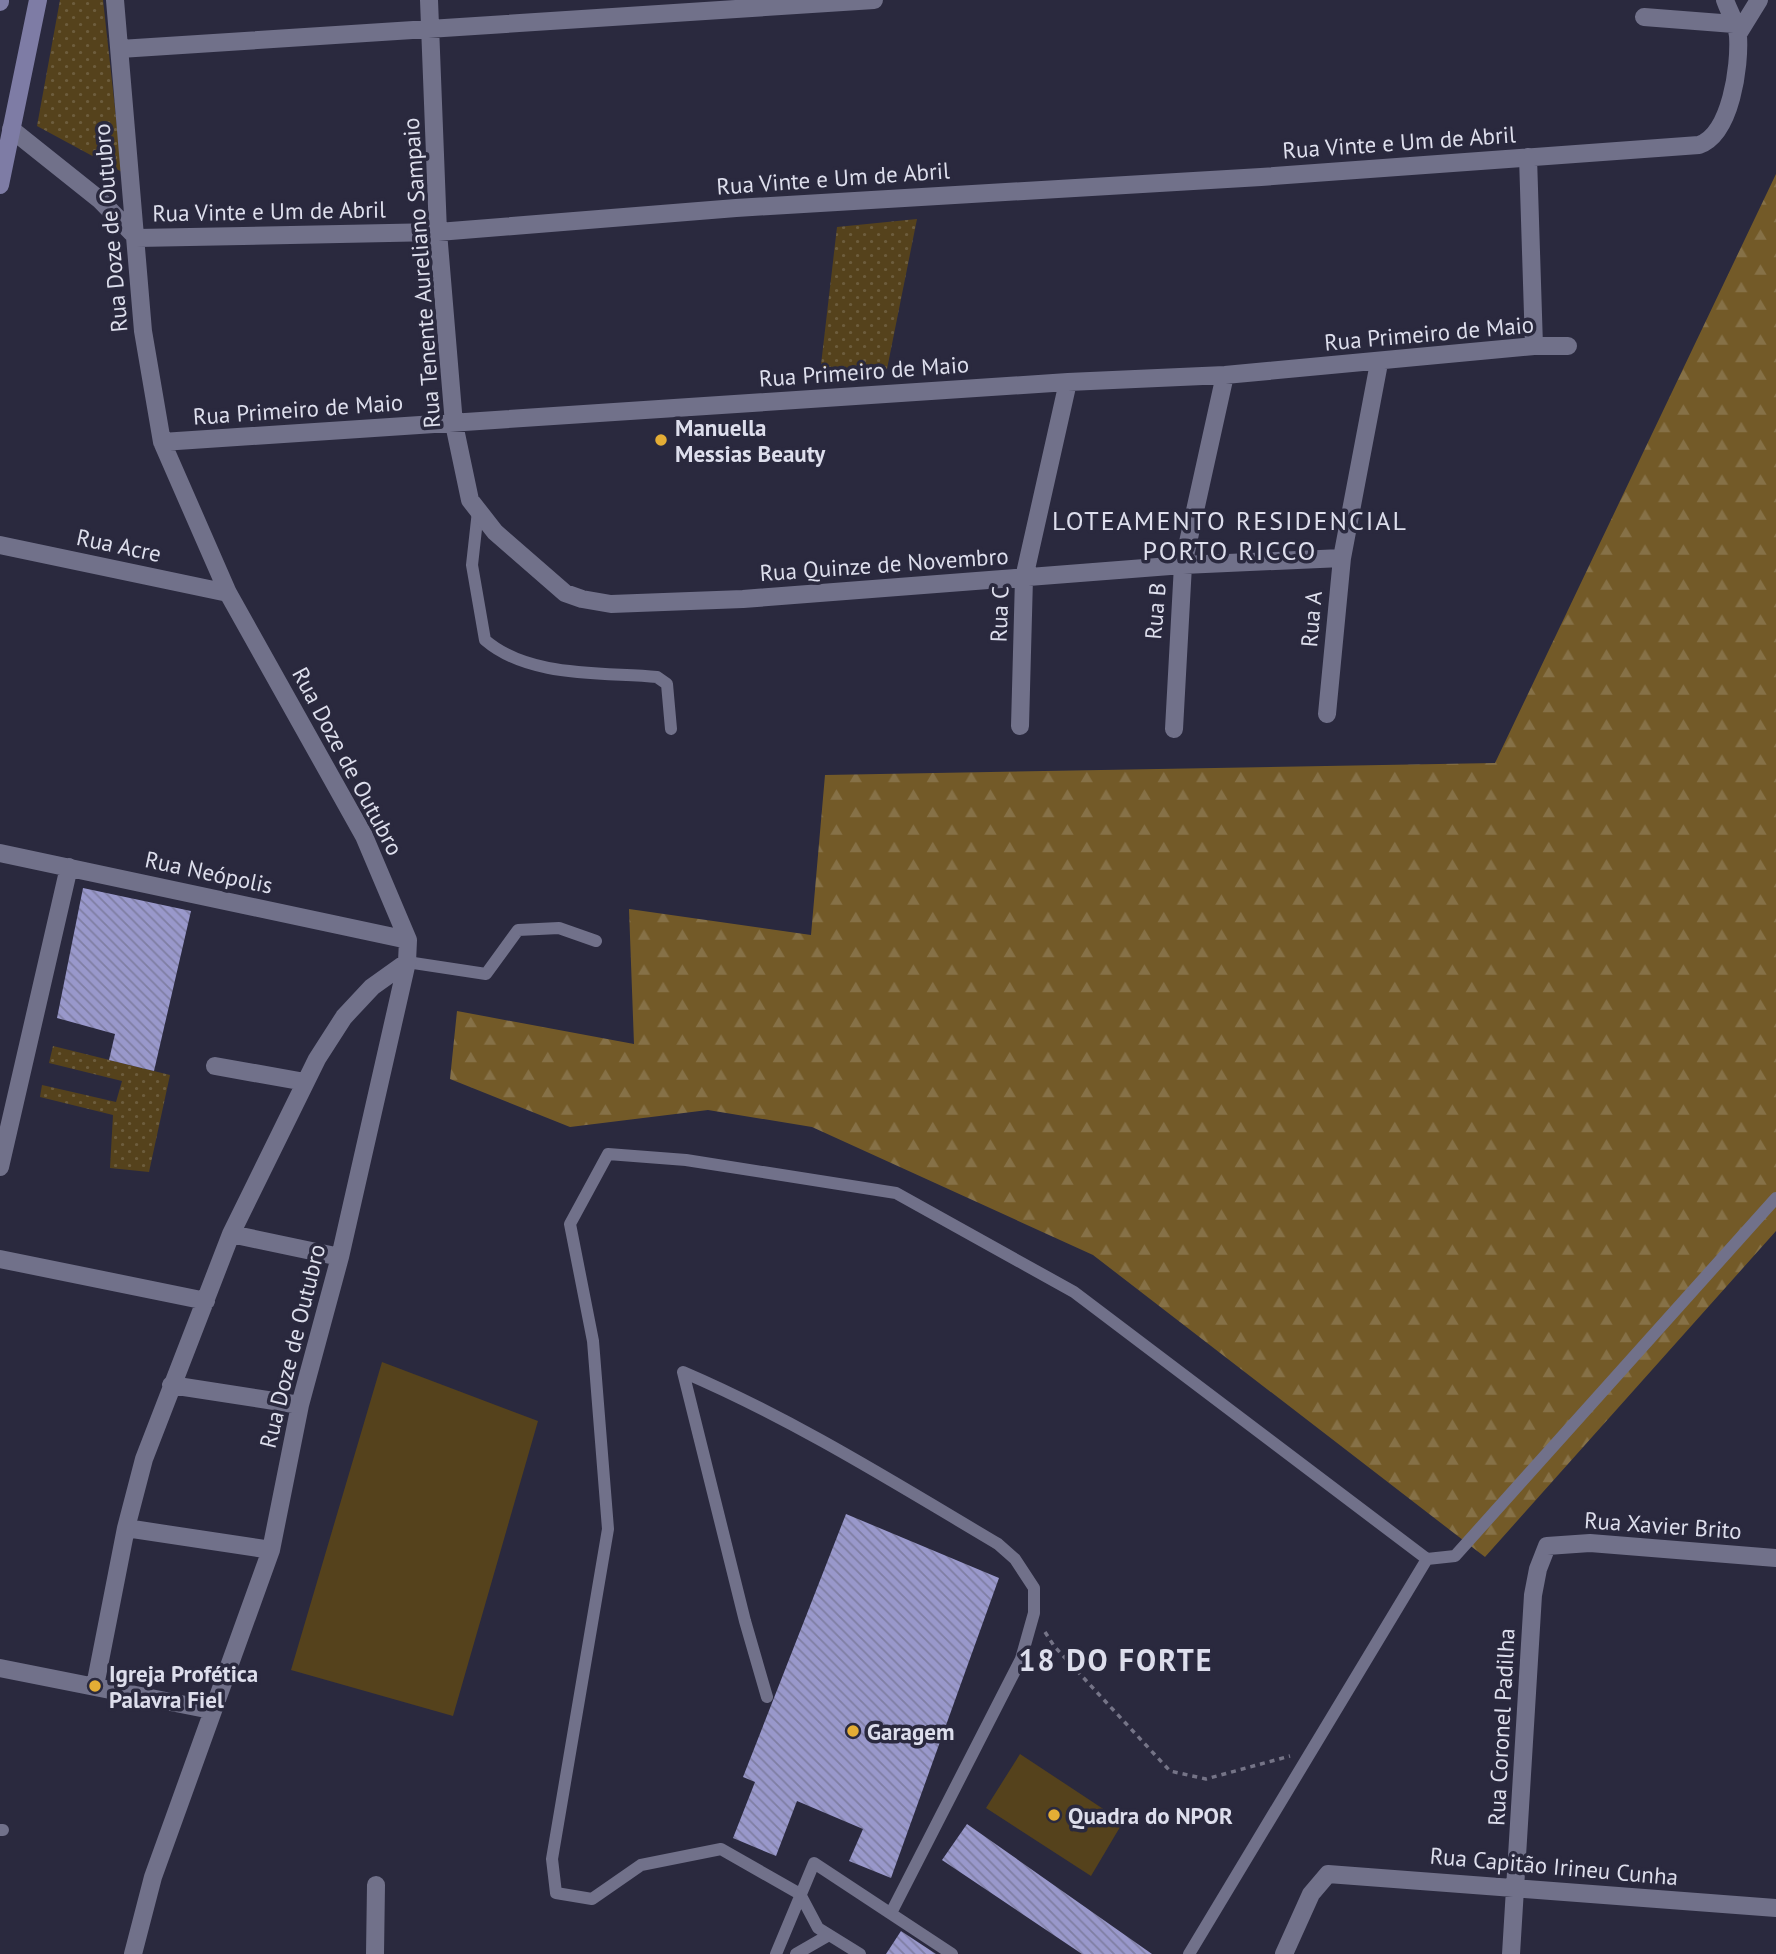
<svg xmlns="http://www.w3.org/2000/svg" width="1776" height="1954" font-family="'PT Sans',sans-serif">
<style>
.green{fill:url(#green-dots)}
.forest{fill:url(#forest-firs)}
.pitch{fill:#55421c}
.building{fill:url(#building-back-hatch)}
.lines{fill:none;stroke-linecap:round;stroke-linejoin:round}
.path{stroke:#757487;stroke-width:3.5;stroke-dasharray:5 5;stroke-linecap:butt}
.lane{stroke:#71718a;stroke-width:12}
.street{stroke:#71718a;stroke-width:18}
.secondary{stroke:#7e7ca5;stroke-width:18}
.poi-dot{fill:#e4ad35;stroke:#2a293e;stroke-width:2.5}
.labels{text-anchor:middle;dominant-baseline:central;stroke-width:7;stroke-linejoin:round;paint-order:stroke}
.street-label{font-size:23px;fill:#dddeec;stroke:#2a293e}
.poi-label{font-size:23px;font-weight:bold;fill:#dddeec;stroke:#2a293e;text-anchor:start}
.quarter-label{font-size:26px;letter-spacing:2px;fill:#dddeec;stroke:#2a293e}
.district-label{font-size:30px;font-weight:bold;letter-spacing:2px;fill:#dddeec;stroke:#2a293e}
</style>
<defs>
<pattern id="green-dots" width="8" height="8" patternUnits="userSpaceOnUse" patternTransform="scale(1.75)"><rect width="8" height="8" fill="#55421c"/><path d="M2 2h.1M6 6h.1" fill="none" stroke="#6d5d3d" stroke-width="1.8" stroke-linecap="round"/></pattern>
<pattern id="forest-firs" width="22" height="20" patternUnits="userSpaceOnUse" patternTransform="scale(1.75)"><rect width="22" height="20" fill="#735a28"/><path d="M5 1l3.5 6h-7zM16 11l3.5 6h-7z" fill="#867147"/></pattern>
<pattern id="building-back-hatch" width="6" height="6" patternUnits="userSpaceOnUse" patternTransform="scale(1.75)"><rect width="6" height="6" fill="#9998cb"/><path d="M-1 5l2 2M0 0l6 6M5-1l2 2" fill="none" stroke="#7f7ea3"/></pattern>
</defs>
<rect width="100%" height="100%" fill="#2a293e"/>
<path class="green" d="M60,0h43l19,172 -85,-46z
M917,219l-30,150 -68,13 18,-155z
M53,1046l117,29 -21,97 -39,-4 3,-53 -73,-18 2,-12 74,17 6,-21 -73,-18z"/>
<path class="forest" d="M1776,174v1057l-291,326 -392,-302 -281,-128 -104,-17 -138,17 -120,-48 7,-68 177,33 -5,-135 182,26 14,-160 670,-12z"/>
<path class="pitch" d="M382,1362l156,59 -85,295 -162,-46z
M1020,1754l103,68 -32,54 -105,-68z"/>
<path class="building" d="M83,888l108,23 -37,160 -45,-11 6,-26 -58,-16z
M846,1514l153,64 -108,300 -42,-17 14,-32 -66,-28 -21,55 -43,-18 22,-56 -12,-5z
M967,1824l185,130h-70l-140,-94z
M901,1931l35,23h-50z"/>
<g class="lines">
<path class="path" d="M1045,1632l9,14 116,125 36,8 84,-23"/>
<path class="lane" d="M478,511l-6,54 13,75c44,38 116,32 172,37l10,7 4,45
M407,962l79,12 32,-44 41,-2 37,13
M767,1697l-22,-76 -62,-249c110,47 212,111 315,172l17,15 19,29v25l-13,46 -130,254
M0,1830h3
M776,1954l38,-91 138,91
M796,1954l33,-19
M860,1954l-42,-26 -18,-34 -79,-45 -80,16 -49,34 -36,-6 -4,-34 56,-330 -15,-188 -23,-117 38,-70 78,6 210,33 178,99 353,267 28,-3 321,-358
M1189,1954l238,-395"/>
<path class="street" d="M115,0l28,331 19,111 66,151 136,243 44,104 -1,22 -67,295 -40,148 -29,145 -118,327 -20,77
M429,0l9,232 16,192 16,76 25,32 70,61 17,6 29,5 132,-5 440,-34 159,-7
M1644,17l90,7
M1738,34l21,-34
M120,49l754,-49
M11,129l89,71 37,38 301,-6 298,-24 525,-31 438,-32c32,-11 41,-79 39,-109 -1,-12 -9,-24 -13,-36
M1528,157l6,189
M162,442l906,-60 157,-7 309,-29h34
M0,545l228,48
M1327,714l15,-156 37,-195
M1020,726l4,-148 44,-196
M1174,729l9,-164 42,-190
M0,853l408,87
M215,1066l90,16
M0,1167l69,-300
M231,1234l109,23
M0,1259l206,42
M171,1385l129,20
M126,1528l145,22
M0,1668l211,42
M95,1686l31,-158 18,-69 87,-225 86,-175 27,-42 28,-30 35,-25
M375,1954l1,-69
M1284,1954l27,-60 17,-20 448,34
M1511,1954l22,-359 5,-26 9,-23 43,-3 186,15"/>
<path class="secondary" d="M0,2v-2
M0,185l38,-185"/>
</g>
<g class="poi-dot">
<circle cx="661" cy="440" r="7"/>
<circle cx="95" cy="1686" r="7"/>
<circle cx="853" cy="1731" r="7"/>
<circle cx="1054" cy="1815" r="7"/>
</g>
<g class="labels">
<g class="street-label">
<text transform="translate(1399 142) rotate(-4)">Rua Vinte e Um de Abril</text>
<text transform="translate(833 178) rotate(-4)">Rua Vinte e Um de Abril</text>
<text transform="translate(269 211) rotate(-1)">Rua Vinte e Um de Abril</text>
<text transform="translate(110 228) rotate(-95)">Rua Doze de Outubro</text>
<text transform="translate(421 273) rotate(-94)">Rua Tenente Aureliano Sampaio</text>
<text transform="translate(1429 333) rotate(-5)">Rua Primeiro de Maio</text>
<text transform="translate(864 371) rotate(-4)">Rua Primeiro de Maio</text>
<text transform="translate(298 409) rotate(-4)">Rua Primeiro de Maio</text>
<text transform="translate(119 545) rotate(12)">Rua Acre</text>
<text transform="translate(884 564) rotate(-4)">Rua Quinze de Novembro</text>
<text transform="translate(1155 611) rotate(-85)">Rua B</text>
<text transform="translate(999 614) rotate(-88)">Rua C</text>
<text transform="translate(1311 619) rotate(-85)">Rua A</text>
<text transform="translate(348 761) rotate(62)">Rua Doze de Outubro</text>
<text transform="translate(209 872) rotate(12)">Rua Neópolis</text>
<text transform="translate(292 1346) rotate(-76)">Rua Doze de Outubro</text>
<text transform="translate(1663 1525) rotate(4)">Rua Xavier Brito</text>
<text transform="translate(1501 1727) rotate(-87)">Rua Coronel Padilha</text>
<text transform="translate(1554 1866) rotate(5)">Rua Capitão Irineu Cunha</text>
</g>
<g class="poi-label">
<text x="675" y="427">Manuella<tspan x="675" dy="26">Messias Beauty</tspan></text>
<text x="109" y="1673">Igreja Profética<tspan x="109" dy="26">Palavra Fiel</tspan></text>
<text x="867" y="1731">Garagem</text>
<text x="1068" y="1815">Quadra do NPOR</text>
</g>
<g class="quarter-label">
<text x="1230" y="520">LOTEAMENTO RESIDENCIAL<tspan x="1230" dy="30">PORTO RICCO</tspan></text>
</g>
<g class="district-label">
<text x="1116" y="1659">18 DO FORTE</text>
</g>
</g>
</svg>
